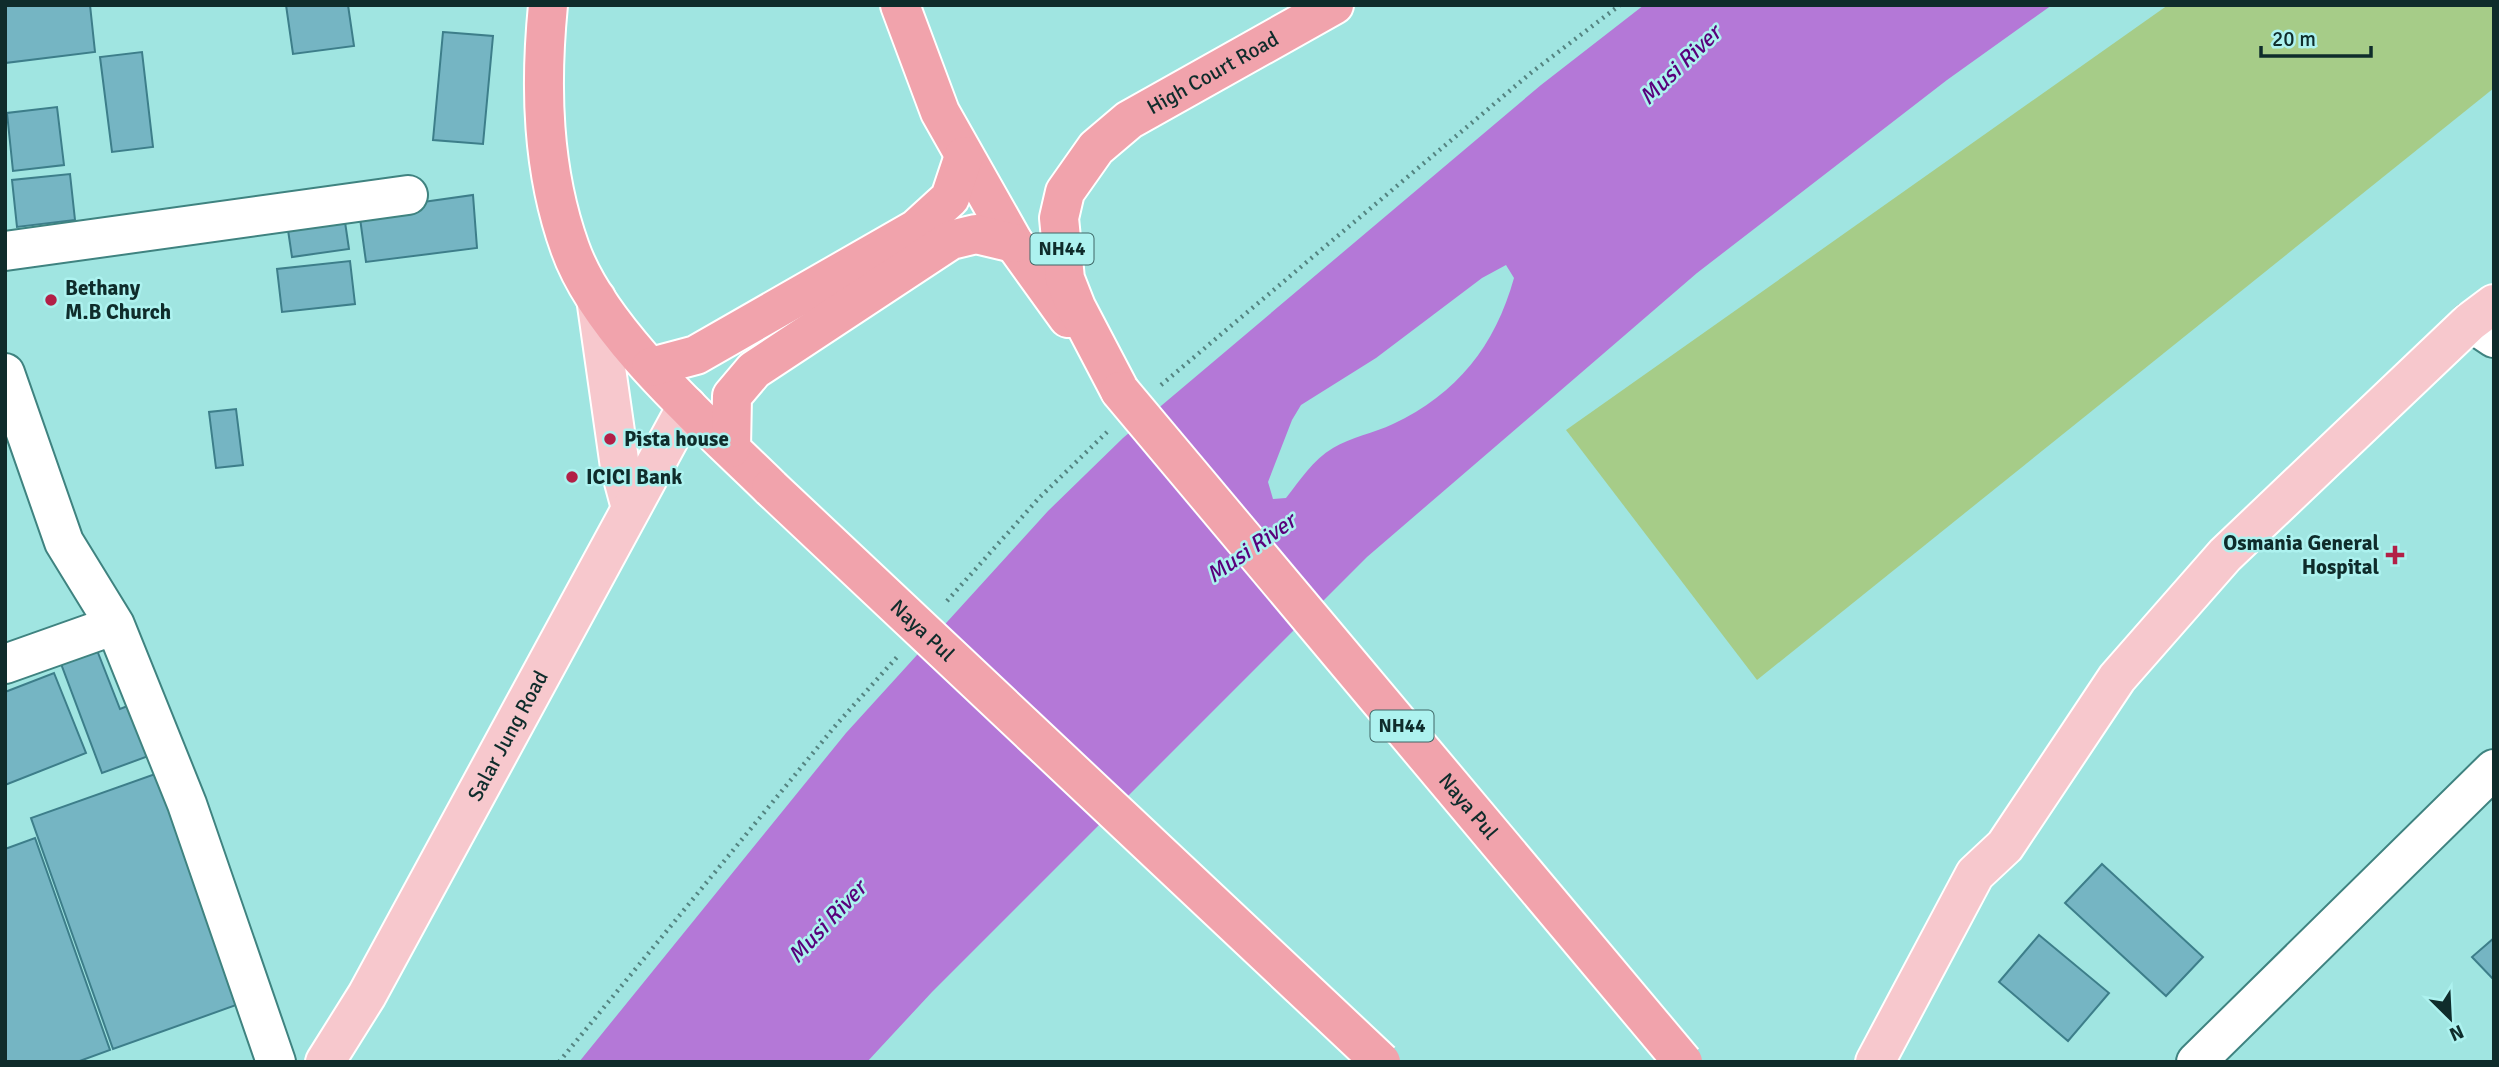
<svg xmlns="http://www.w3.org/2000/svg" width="2499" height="1067" font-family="Signika,sans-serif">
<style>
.green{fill:#a6cc88}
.water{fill:#b478d7;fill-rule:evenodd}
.building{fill:#75b5c3;stroke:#3d7e8a;stroke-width:2}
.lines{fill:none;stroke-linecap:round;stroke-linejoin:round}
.minor-casing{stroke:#3f8380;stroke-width:42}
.major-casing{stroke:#fff;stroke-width:42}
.highway-casing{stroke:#fff;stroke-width:42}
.path{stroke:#548481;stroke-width:4.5;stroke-dasharray:2 5;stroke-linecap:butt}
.minor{stroke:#fff;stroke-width:38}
.major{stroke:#f7c8cd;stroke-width:38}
.highway{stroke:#f1a3ac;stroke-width:38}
.highway-bridge-casing{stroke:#fff;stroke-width:42;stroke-linecap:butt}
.highway-bridge{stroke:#f1a3ac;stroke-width:38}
.poi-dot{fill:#b22047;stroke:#adf2ef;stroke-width:2.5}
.labels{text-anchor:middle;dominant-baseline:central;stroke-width:5;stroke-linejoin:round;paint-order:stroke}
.shield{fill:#adf2ef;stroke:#3e6766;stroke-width:2}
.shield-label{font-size:19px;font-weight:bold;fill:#0f2c2b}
.street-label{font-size:21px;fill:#0f2c2b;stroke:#adf2ef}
.poi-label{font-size:21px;font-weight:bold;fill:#0f2c2b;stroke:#adf2ef;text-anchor:start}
.water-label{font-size:23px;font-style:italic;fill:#59007b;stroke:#adf2ef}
</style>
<rect width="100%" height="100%" fill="#a0e5e1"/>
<path class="green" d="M2168,5h326v83l-737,592 -191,-250z"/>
<path class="water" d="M1644,5h408l-105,75 -250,193 -330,284 -435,435 -65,70h-288l267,-329 202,-222 75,-73 418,-353zM1506,265l8,13c-19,68 -57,116 -121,146 -19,9 -42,13 -60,24 -20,12 -33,32 -47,50l-13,1 -5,-17 24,-62 9,-15 75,-47 106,-80z"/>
<path class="building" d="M5,5h85l5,47 -90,11z
M286,5h62l6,41 -61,8z
M443,32l50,4 -10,108 -50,-4z
M142,52l11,95 -41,5 -12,-95z
M57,107l7,58 -51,6 -6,-58z
M70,174l5,46 -58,7 -5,-47z
M473,195l4,53 -111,14 -7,-51z
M345,222l4,27 -57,8 -4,-27z
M350,261l5,43 -73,8 -5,-43z
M236,409l7,56 -27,3 -7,-56z
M93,640l27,69 15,-6 19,51 -52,19 -45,-120z
M54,673l32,80 -81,32v-93z
M158,773l81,231 -126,45 -82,-231z
M35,838l75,212 -33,12h-72v-213z
M2102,864l101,93 -37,39 -101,-93z
M2039,935l70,58 -41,48 -69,-59z
M2494,938v42l-22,-23z"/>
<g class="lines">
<g class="minor-casing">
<path id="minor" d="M5,251l403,-56
M2470,322l24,16
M5,373l59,169 51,83 72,179 89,258
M5,664l110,-39
M2196,1062l298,-293"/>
</g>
<g class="major-casing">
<g id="major">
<path d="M596,298l24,169 11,41"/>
<path id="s1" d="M325,1062l42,-67 320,-589"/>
<path d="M1875,1062l100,-188 30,-28 112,-168 108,-123 245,-233 24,-18"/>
</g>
</g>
<g class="highway-casing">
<g id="highway">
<path d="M548,5c-8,82 -6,165 22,243 30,85 137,177 201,240"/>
<path d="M900,5l40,107 74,131 54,75"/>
<path d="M651,367l45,-12 220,-126 34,-31 14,-42"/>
<path id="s2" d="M1120,391l-44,-84 -11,-28 -6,-61 6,-26 31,-44 33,-28 205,-115"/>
<path d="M731,448l1,-52 22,-26 197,-130 25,-6 38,9"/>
</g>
</g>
<path class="path" d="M1161,385l371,-313 88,-67
M947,601l92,-103 68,-66
M559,1062l277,-337 61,-68"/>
<use href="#minor" class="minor"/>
<use href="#major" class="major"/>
<use href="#highway" class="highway"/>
<g class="highway-bridge-casing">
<g id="highway-bridge">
<path id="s3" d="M1120,391l563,671"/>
<path id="s4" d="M771,488l610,574"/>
</g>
</g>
<use href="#highway-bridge" class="highway-bridge"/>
</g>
<g class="poi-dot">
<circle cx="51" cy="300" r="7"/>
<circle cx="610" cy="439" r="7"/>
<circle cx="572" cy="477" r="7"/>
<path d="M2391.5 544.5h7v7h7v7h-7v7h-7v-7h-7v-7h7z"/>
</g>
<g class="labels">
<g class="shield">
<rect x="1030.5" y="233.5" width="63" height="31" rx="5"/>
<rect x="1370.5" y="710.5" width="63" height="31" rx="5"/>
</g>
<g class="shield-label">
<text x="1062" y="249">NH44</text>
<text x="1402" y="726">NH44</text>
</g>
<g class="street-label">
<text stroke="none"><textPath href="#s2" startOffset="406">High Court Road</textPath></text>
<text stroke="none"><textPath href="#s4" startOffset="208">Naya Pul</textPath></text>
<text stroke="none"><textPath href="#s1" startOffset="374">Salar Jung Road</textPath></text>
<text stroke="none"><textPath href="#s3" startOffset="542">Naya Pul</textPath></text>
</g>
<g class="poi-label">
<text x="65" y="288">Bethany<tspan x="65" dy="24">M.B Church</tspan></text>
<text x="624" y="439">Pista house</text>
<text x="586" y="477">ICICI Bank</text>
<text x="2379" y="543" text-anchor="end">Osmania General<tspan x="2379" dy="24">Hospital</tspan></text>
</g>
<g class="water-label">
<text transform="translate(1680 65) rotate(-44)">Musi River</text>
<text transform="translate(1251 548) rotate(-35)">Musi River</text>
<text transform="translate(827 922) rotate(-47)">Musi River</text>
</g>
</g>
<rect width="2499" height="1067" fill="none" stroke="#0f2c2b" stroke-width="14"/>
<g transform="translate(2450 1018) rotate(156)" stroke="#adf2ef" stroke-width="5" paint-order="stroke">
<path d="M0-5L12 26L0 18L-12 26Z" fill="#0f2c2b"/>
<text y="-10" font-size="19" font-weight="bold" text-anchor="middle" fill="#0f2c2b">N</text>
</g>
<path d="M2261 46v10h110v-10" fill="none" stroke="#0f2c2b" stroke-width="3.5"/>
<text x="2272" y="46" font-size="21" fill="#0f2c2b" stroke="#adf2ef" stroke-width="5" paint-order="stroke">20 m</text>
</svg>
